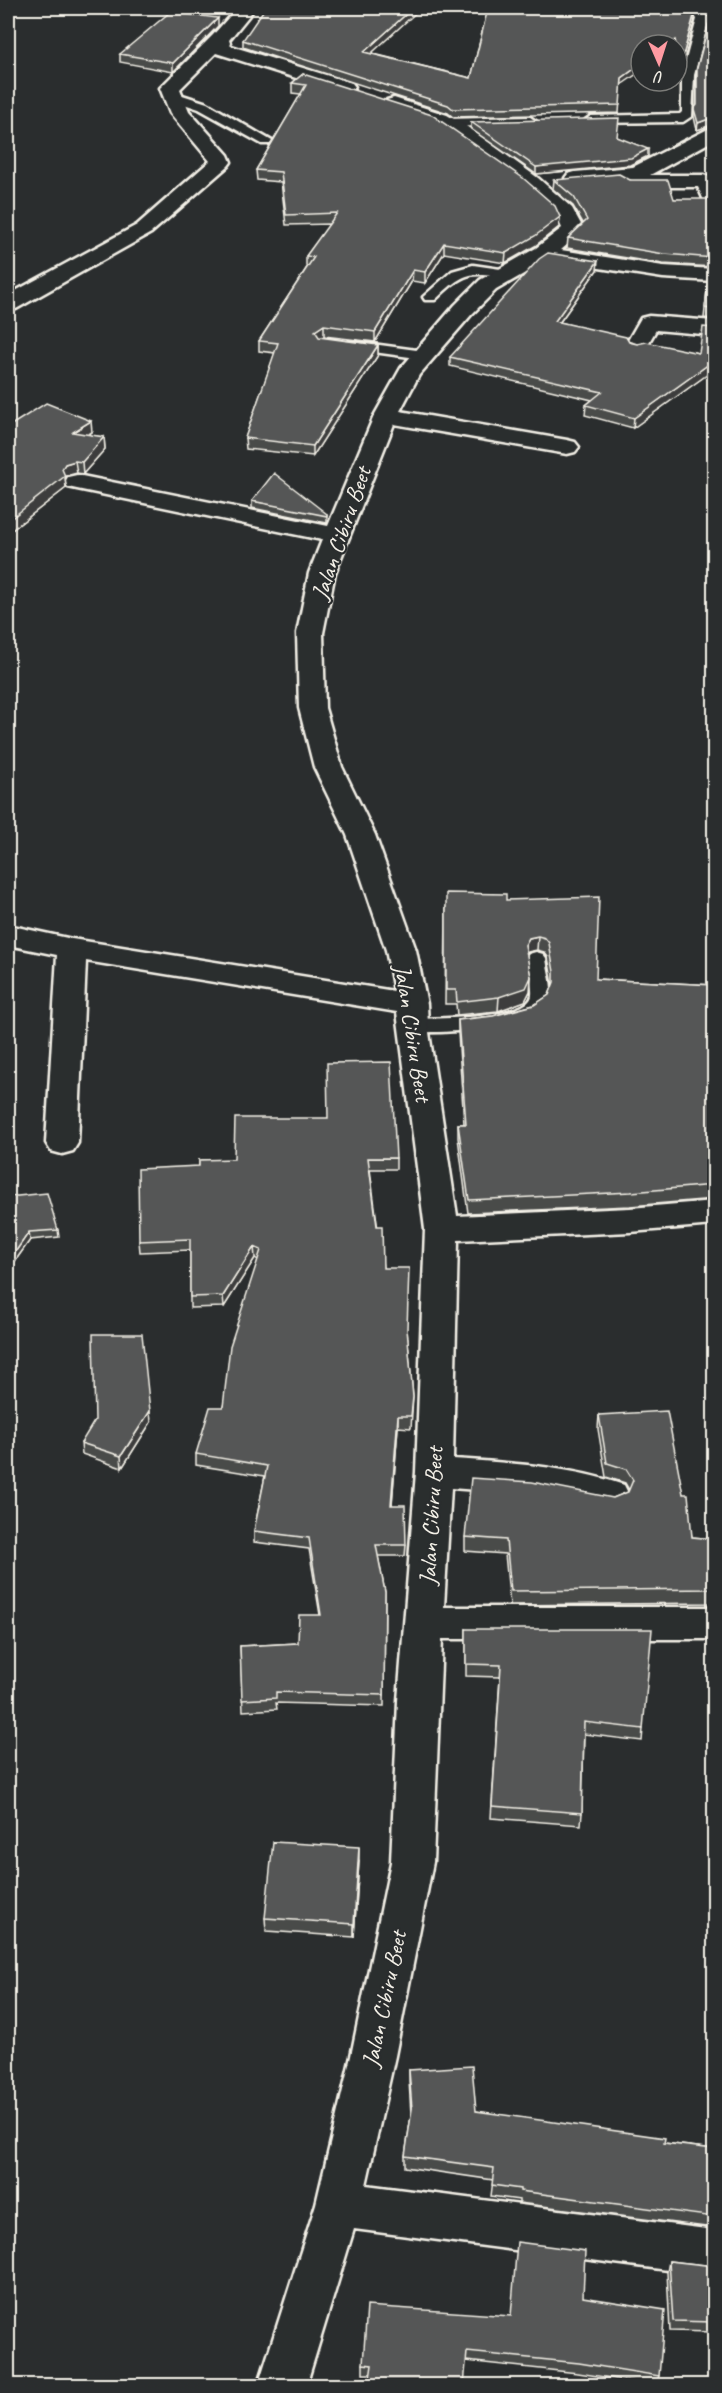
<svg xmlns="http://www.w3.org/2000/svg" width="722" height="2393" font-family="Caveat,sans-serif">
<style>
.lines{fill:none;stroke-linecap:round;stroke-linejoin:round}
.service-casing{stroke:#f4f1e8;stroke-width:5}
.minor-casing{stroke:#f4f1e8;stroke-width:5}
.service{fill:#2a2d2e;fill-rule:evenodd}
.minor{fill:#2a2d2e;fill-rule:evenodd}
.wall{fill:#494b4a;stroke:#f4f1e8;stroke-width:1.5}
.shaded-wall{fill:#3c3d3c;stroke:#f4f1e8;stroke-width:1.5}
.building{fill:#555756;stroke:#f4f1e8;stroke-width:1.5}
.labels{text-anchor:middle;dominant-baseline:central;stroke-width:4.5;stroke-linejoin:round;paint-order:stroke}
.street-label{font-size:24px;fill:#f4f1e8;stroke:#2a2d2e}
</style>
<rect width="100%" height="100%" fill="#2a2d2e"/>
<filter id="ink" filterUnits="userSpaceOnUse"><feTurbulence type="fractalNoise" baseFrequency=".0167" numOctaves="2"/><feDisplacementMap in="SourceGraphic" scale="12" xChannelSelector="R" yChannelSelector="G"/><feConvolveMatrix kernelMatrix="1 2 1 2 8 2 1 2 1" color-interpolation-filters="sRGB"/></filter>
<g filter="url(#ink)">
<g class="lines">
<g class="service-casing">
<path id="service" d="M689,8h12l8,11 -15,56 -2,41 -9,6 -96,1 -2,-3 6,-4 89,-2 2,-2v-37l15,-56z
M173,92l34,11 65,38 -2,3h-8l-63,-35 -30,-10 -2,-3z
M530,117l6,4 -2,3 -87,3 -6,-4 6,-4z
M473,265l41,6 2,3 -7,4c-40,-8 -45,-6 -74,22h-10l-2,-3 29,-26z
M350,341l74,10 7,4 -7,4 -79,-11 -2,-3z
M536,952l7,2 3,4c1,11 6,25 5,37 -2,39 -109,36 -138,38l-7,-2 -3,-5 3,-5 7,-2c20,-1 116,1 119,-24 1,-11 -4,-26 -6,-37l3,-4z"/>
</g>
<g class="minor-casing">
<path id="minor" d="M237,8h18l-26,32 2,6 121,37 3,4 -3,4h-14l-122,-38 -36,36 9,22 39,44 3,7 -3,4 -77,67 -135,76 -8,1v-15l129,-70 73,-64 -40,-48 -10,-25 53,-53z
M394,98l53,17 19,11 72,52 34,30 12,22 -23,20 102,16 51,3v12l-51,-3 -115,-18 -52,30 -25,25 -52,60 -19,36 167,29 8,2 4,5 -4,5 -8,2 -173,-30 -59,149 -12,60 2,75 17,59 33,68 41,115 11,54 1,22 29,190 173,-8 84,-7v24l-84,7 -172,8 -5,219c57,4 116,7 171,26l5,10 -5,10 -13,5 -80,-16 -80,-6 -7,119h270v32h-272l-9,223 -38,194 -29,129 348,45v46l-360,-47 -48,157h-48l58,-182 35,-148 40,-194 7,-161 18,-229 9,-243 -28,-217 -311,-51 -8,182 -5,8 -11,3 -11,-3 -5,-8 11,-188 -49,-10v-20l64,14 322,52 -8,-41 -39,-115 -33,-68 -15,-59 -2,-75 12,-60 13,-33 -245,-51 -9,-2 -3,-5 3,-5 9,-2 251,51 46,-110 27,-48 54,-63 25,-25 56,-32 26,-20 -6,-13 -32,-29 -72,-52 -19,-11 -46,-15 -3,-4 3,-4z
M714,126v14l-64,35h53l10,3 1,31 -7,-2 -9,-20h-69l-7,-2 -3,-4 -44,3 -7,-2 -3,-4 3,-4 7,-2 58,-5z
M649,316l65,5v14l-58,-5 -11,19 -8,2 -8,-2 -3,-5 15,-26z"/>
</g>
<use href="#service" class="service"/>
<use href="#minor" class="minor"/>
</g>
<path class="wall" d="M484,8h208l3,4v7l-14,52 -4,-14v-12h-36l-20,40 -2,28 -166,4 -5,-4 -205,-66v-7l127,13 101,25 17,-70z
M702,8h12v116l-17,6 -3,-13v-8l2,-3 1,-38 13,-50z
M218,26l-45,46 -53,-10v-8z
M303,74l257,143 -1,10 -24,19 -30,17 -61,-10 -19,30 -13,-2 -37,61 -51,-6 -2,1 56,8v10l-65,101 -67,-7 -1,-11 30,-85 -16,-2v-10l49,-75h-2v-10l24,-32 -44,1 -5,-43 -24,-2 -1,-10 45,-76 -9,-1v-10z
M471,122l146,15 31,19 -18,9 -94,9 -65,-45z
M554,180h76l44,19 40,3v65l-51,-3 -96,-16 1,-10 15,-15 -10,-17 -20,-17z
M597,270l-37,52 77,22 62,9 15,-25v46h-6l-75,54 -48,-13 1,-10 6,-5 -142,-34v-9z
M709,273h5v46l-10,-1z
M8,427l84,5 -4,3 16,2 1,12 -22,25 -6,-1 -11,3 -1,2 1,10 -58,45z
M252,501l75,13v9l-75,-15z
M506,900l90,79 118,6v215v-1l-84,7 -162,7 -10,-75v-14h6l-6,-91v-13l35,-4 41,-11 15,-10 4,-10 -5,-28 -4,-5 -7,-2 -9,2 -2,3 5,22 -1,14 -5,10 -27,10 -41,4 -1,-11h-11l1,-97z
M396,1158v11h-26l13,99 24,62 6,67 -2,31 -13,-1 -6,78 14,40 -1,11h-27l7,36 -1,114 -108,-3 1,6 -34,2 -3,-65 58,-3 22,-28 -11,-66 -55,-7v-11l11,-55 -69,-11v-11l27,-47 35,-147 -3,-2 -31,49 -34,1v-58l-50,2 -1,-11 60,-75v-6z
M8,1197l50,33 1,7 -29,3 -20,28 -2,-6z
M599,1415l84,79 9,43 22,2v64l-204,2 -5,-51 -40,-3v-14l148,-39 15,-6 1,-2 -4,-7 -19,-6 -8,-48z
M151,1422l-29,46 -40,-14 -1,-11z
M466,1629l177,100 -1,12 -58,-7 -2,79 -1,12 -90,-7 9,-141 -34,-1z
M359,1861l-5,76 -88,-6 -1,-13z
M409,2070l67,41 188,32 50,6v79l-195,-25v-3l-28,-4 2,-16 -88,-13v-11l6,-41 -2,-34z
M669,2261l45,5v66l-44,-1 -3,-59z
M583,2297l76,79 -3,9 -78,-12 -112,-12 -95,13h-8v-10l148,-48z"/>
<path class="shaded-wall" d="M413,8h8l-57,52v-8z
M695,12v7l-14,52v-8z
M218,18v8l-45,46v-9z
M675,40l-1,5h-6z
M641,64v7l-20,14 1,-7z
M714,117v7l-17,6 1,-7z
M648,149v7l-18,9 -94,9v-7z
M560,217l-1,10 -24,19 -30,17 1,-10z
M444,243v10l-19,30v-11z
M598,261l-1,9 -43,60 1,-9z
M413,270l-1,11 -37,61v-10z
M324,325v11l-9,5v-10z
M378,345v10l-65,101v-10z
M709,364l-1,10 -75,54 1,-10z
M91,421l1,11 -18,11 -1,-11z
M104,437l1,12 -22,25 -1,-12z
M75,461l2,12 -11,3 -1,2 1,10 -58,45v-12l57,-57z
M538,936l-1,14 -9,2 -4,6 1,-13 4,-7z
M531,977l-1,14 -5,10 -27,10 1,-14z
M29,1232l1,8 -20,28 -1,-7z
M254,1247l1,11 -31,49 -1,-11z
M150,1411l1,11 -29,46 -1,-12z
M398,1416v11l-7,89v-11z
M359,1847v14l-5,76v-13z"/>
<path class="building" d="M265,8h148l-49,44 107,26 17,-70h204l3,4 -14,51 -6,-23 -7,5h-27v19l-19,14 -2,27 -167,4 -5,-4 -205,-65z
M709,8h5v109l-16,6 -4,-14 3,-4v-37l15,-56z
M170,12l48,6 -45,45 -53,-9z
M303,74l129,41 91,63 32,28 5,11 -25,19 -29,17 -62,-10 -19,29 -12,-2 -38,62 -51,-7 -9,6 4,6 59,8 -65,101 -68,-8 33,-95 -19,-2 55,-84 -8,-1 31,-43 -51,2 -5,-43 -25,-2 50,-85 -14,-2z
M619,118l-2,19 31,12 -17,9 -95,9 -65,-45z
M619,174l11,6h38l6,19h33l7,3v56l-50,-4 -96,-16 19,-18 -13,-23 -20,-17z
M548,253l50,8 -43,60 71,16 3,5 8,2 9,-2 53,11 4,-26 11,1v36h-5l-75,54 -48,-13 16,-13 -152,-35 89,-98z
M709,273h5v37l-9,-2z
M46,403l45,18 -18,11 31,5 -22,25 -7,-1 -10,3 -3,5 3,7 -57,45v-94z
M274,473l53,41v2l-75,-15z
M446,893l60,1v6l93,-3 -3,82 118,6v200l-83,7 -162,8 -11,-76h8l-8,-104 35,-4 41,-11 15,-10 5,-13v-10l-5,-29 -4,-5 -7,-2 -9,2 -4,7 6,32 -5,11 -27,9 -42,5 -1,-12h-10z
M391,1062l5,96h-28l9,68h5l1,42h26l-2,61 6,68 -2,19h-13l-7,89h14l1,40h-30l9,47 -1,103 -108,-3v6l-34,2 -2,-54 58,-3 1,-28h22l-12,-77 -55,-7 13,-65 -71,-12 14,-47h13l7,-61 31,-96 -7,-3 -31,49 -33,1v-58l-51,2 -1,-72 61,-3v-6l35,-1 1,-41h93l-1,-55z
M47,1193l11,37 -29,2 -20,29 -1,-4v-60z
M93,1334h49l8,77 -29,45 -40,-13 14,-23z
M667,1411l16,83h5l4,43 22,2v50l-203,2 -5,-51 -41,-3 6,-59 61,4 81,16 15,-6 5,-12 -7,-11 -19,-6 -8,-48z
M466,1629h186l-9,100 -59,-7 -2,91 -90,-7 9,-141 -35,-1z
M273,1842l86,5 -5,77 -89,-6z
M472,2066l4,45 189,27 -1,5 50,6v68l-194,-26v-2l-28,-4 2,-17 -89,-12 7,-47 -3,-39z
M517,2242l68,9 -2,46 82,13 -6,66 -80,-13 -112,-11 -3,33h-95l3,-20 -9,-1 4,-58 144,10z
M669,2261l45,5v56l-41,-1z
M45,2380l13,5h-16z"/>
</g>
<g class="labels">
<g class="street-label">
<text transform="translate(341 533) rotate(-71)">Jalan Cibiru Beet</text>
<text transform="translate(413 1033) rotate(81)">Jalan Cibiru Beet</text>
<text transform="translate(431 1516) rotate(-87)">Jalan Cibiru Beet</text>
<text transform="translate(384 1999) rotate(-78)">Jalan Cibiru Beet</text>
</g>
</g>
<rect width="722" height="2393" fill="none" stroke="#2a2d2e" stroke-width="30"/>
<rect x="15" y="15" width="692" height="2363" fill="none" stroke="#f4f1e8" stroke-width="2" filter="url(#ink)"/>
<g transform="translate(659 63) rotate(177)"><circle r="28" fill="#2a2d2e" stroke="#7b7b78" stroke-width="1.5"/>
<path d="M0-4.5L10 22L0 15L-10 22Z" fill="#ff9aa2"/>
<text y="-9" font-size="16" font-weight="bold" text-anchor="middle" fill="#f4f1e8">U</text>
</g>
</svg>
